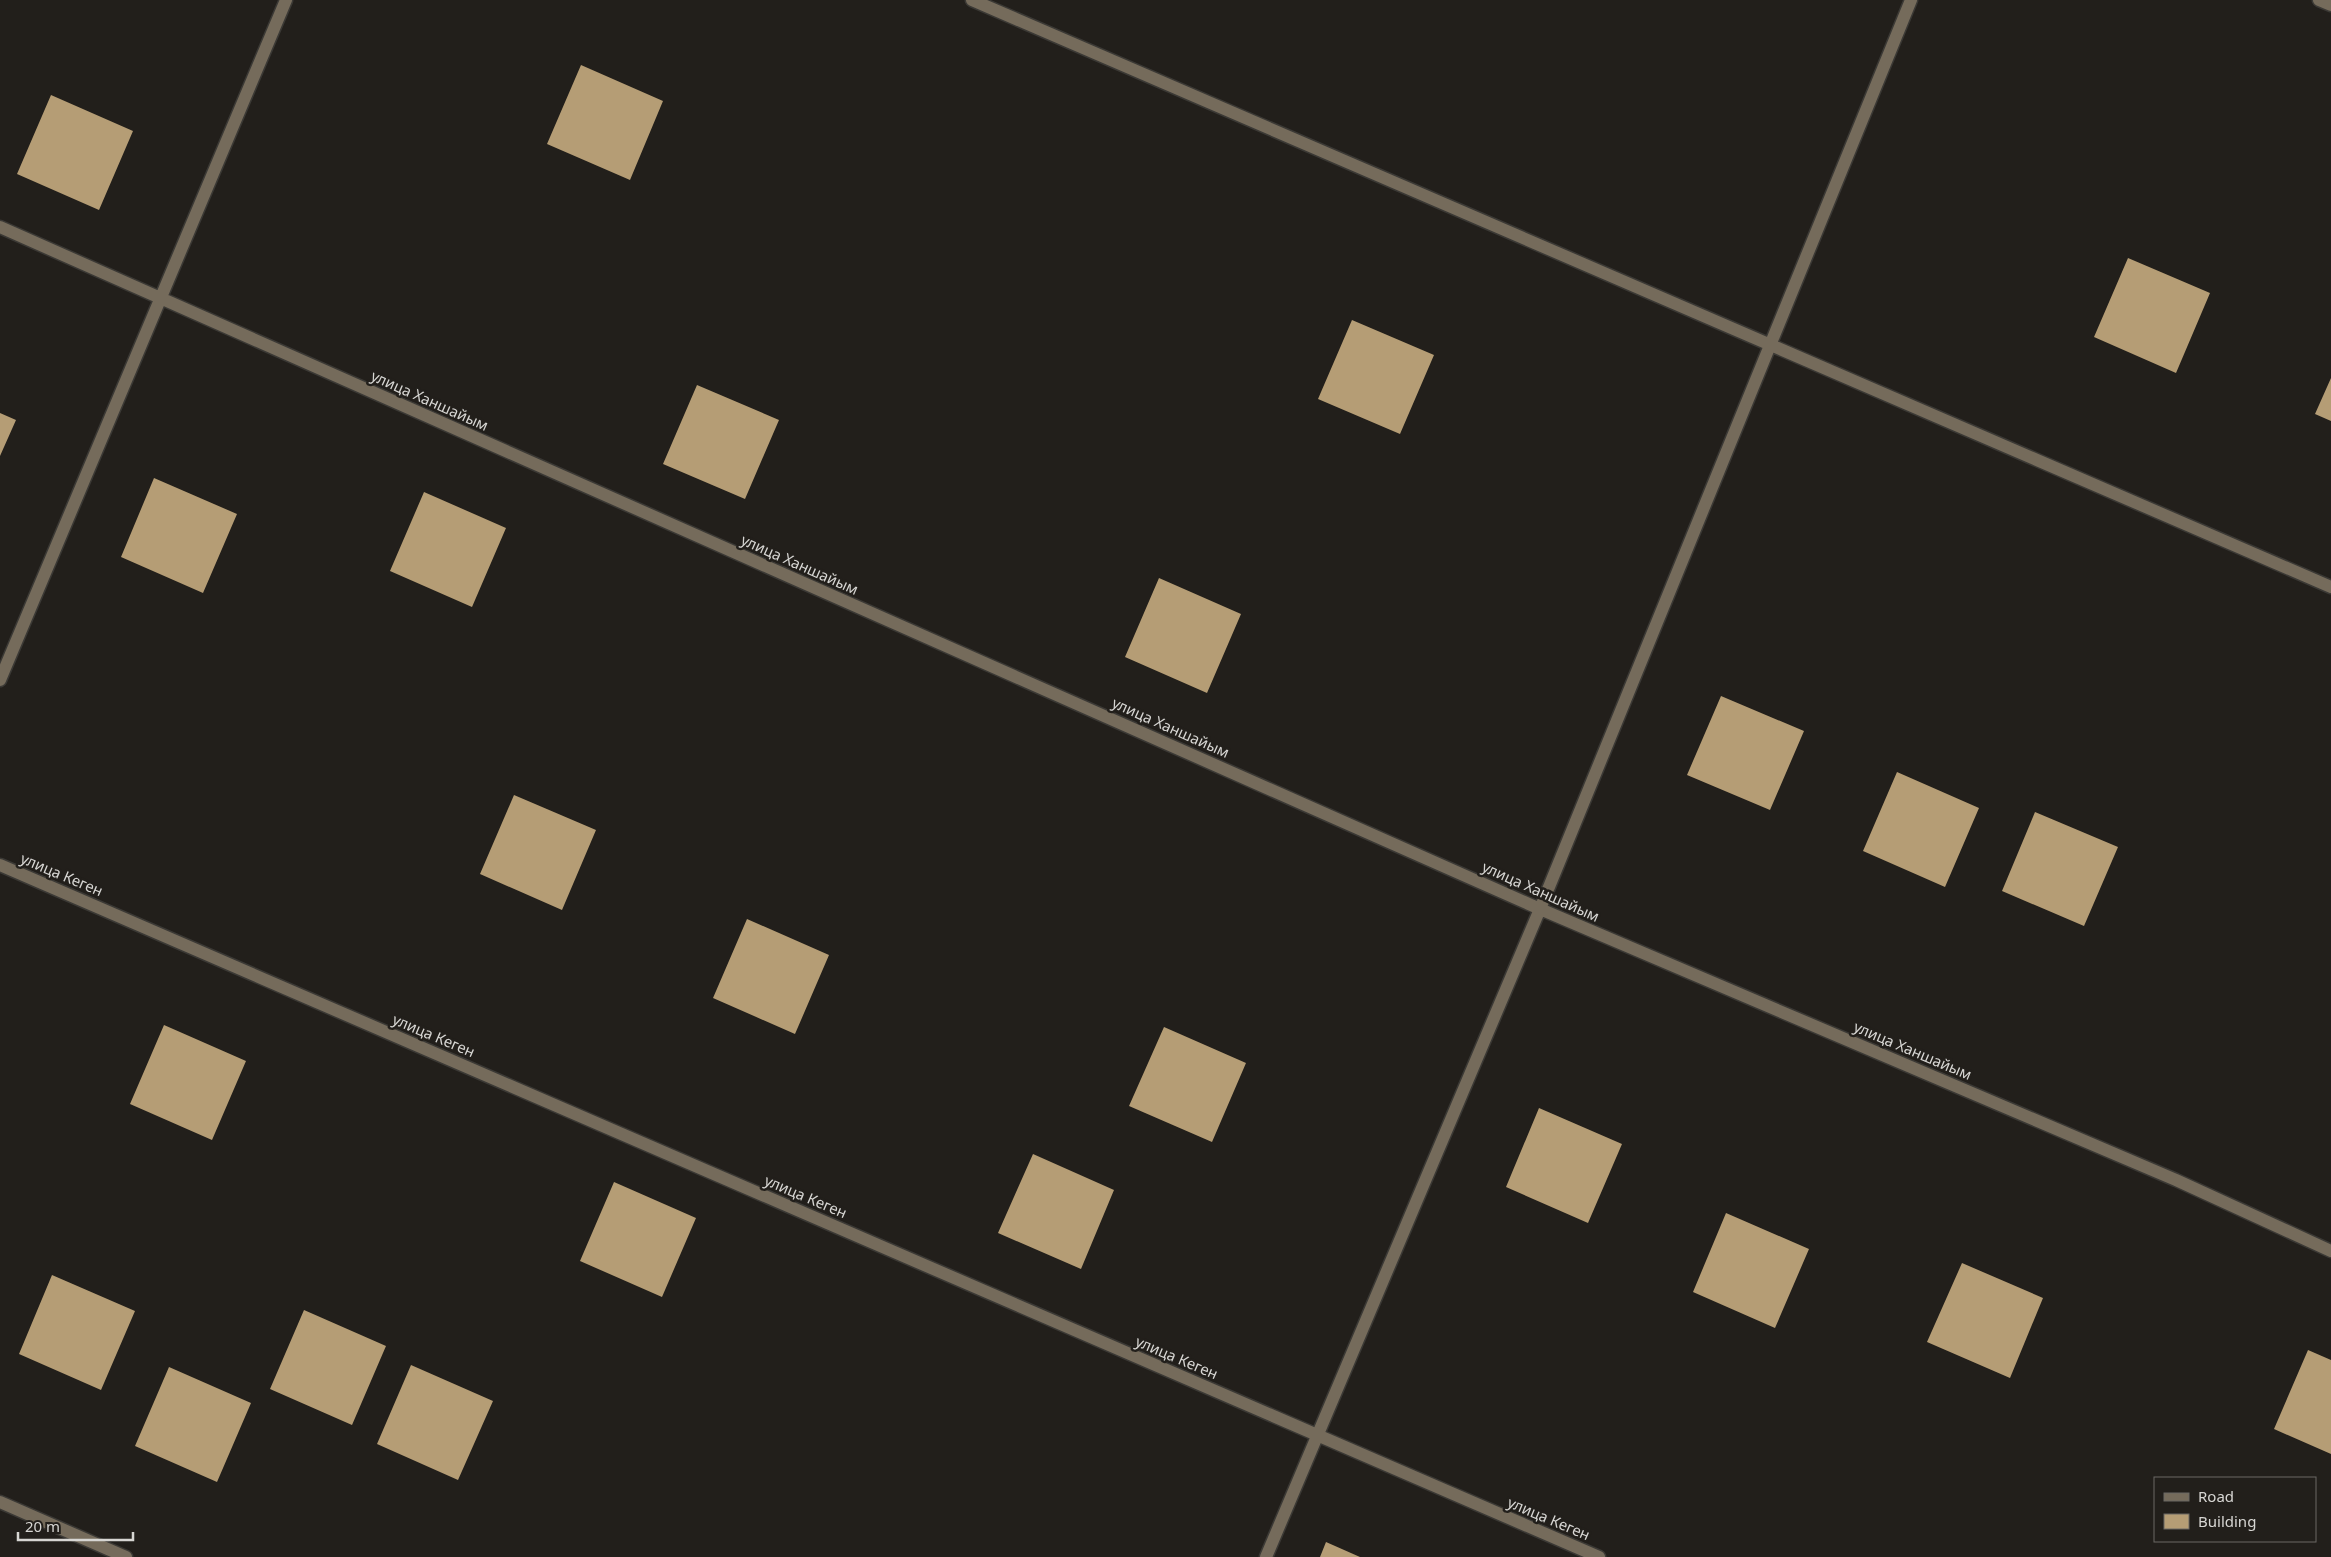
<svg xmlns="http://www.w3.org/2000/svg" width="2331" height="1557" font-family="'Noto Sans',sans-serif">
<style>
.building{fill:#b59d75}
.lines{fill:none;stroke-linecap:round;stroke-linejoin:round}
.minor-casing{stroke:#3b3935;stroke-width:15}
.minor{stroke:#756b5b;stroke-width:12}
.labels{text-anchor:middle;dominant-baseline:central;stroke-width:5;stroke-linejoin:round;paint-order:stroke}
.street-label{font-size:15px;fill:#d7d6d3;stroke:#221f1b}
</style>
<rect width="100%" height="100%" fill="#221f1b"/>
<path class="building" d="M581,65l82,36 -33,79 -83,-36z
M51,95l82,36 -34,79 -82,-36z
M2128,258l82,35 -34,80 -82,-36z
M1352,320l82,35 -34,79 -82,-35z
M2331,378v43l-16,-7z
M697,385l82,35 -34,79 -82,-35z
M0,413l16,7 -16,36z
M154,478l83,36 -34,79 -82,-36z
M424,492l82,36 -34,79 -82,-36z
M1159,578l82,36 -34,79 -82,-36z
M1721,696l83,35 -34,79 -83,-35z
M1897,772l82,36 -34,79 -82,-36z
M514,795l82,35 -34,80 -82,-36z
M2035,812l83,35 -34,79 -82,-35z
M747,919l82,36 -34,79 -82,-36z
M164,1025l82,36 -34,79 -82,-36z
M1164,1027l82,36 -34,79 -83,-36z
M1539,1108l83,36 -34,79 -82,-36z
M1033,1154l81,36 -33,79 -83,-36z
M614,1182l82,36 -34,79 -82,-36z
M1726,1213l83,36 -34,79 -82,-36z
M1962,1263l81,35 -33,80 -83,-36z
M52,1275l83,36 -34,79 -82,-36z
M304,1310l82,36 -34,79 -82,-36z
M2308,1350l23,10v94l-57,-25z
M411,1365l82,36 -35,79 -81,-36z
M169,1367l82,36 -34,79 -82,-36z
M1326,1542l34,15h-40z"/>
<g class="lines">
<g class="minor-casing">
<path id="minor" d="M972,0l1359,587
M2319,0l12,5
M0,227l1540,682 636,271 155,71
M0,680l286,-680
M0,865l1599,692
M0,1502l126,55
M1266,1557l274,-648 371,-909"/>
</g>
<use href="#minor" class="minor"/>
</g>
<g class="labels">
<g class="street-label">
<text transform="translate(430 400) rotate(24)">улица Ханшайым</text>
<text transform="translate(800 564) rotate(24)">улица Ханшайым</text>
<text transform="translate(1171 727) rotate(24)">улица Ханшайым</text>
<text transform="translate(62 874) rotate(23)">улица Кеген</text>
<text transform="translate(1541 891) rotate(24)">улица Ханшайым</text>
<text transform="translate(434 1035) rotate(23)">улица Кеген</text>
<text transform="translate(1913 1050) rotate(23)">улица Ханшайым</text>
<text transform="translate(806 1196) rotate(23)">улица Кеген</text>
<text transform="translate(1177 1357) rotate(23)">улица Кеген</text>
<text transform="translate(1549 1518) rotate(23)">улица Кеген</text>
</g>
</g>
<rect x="2154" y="1477" width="162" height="65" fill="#221f1b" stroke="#6a6865"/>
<rect x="2164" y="1493" width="25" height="8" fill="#756b5b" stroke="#6a6865"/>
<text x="2198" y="1502" font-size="15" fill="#d7d6d3">Road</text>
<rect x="2164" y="1514" width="25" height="15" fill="#b59d75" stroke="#6a6865"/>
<text x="2198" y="1527" font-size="15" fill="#d7d6d3">Building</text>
<path d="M18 1532v8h115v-8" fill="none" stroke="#d7d6d3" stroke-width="2.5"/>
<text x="25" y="1532" font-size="15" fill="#d7d6d3" stroke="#221f1b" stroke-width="4" paint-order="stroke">20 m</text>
</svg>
